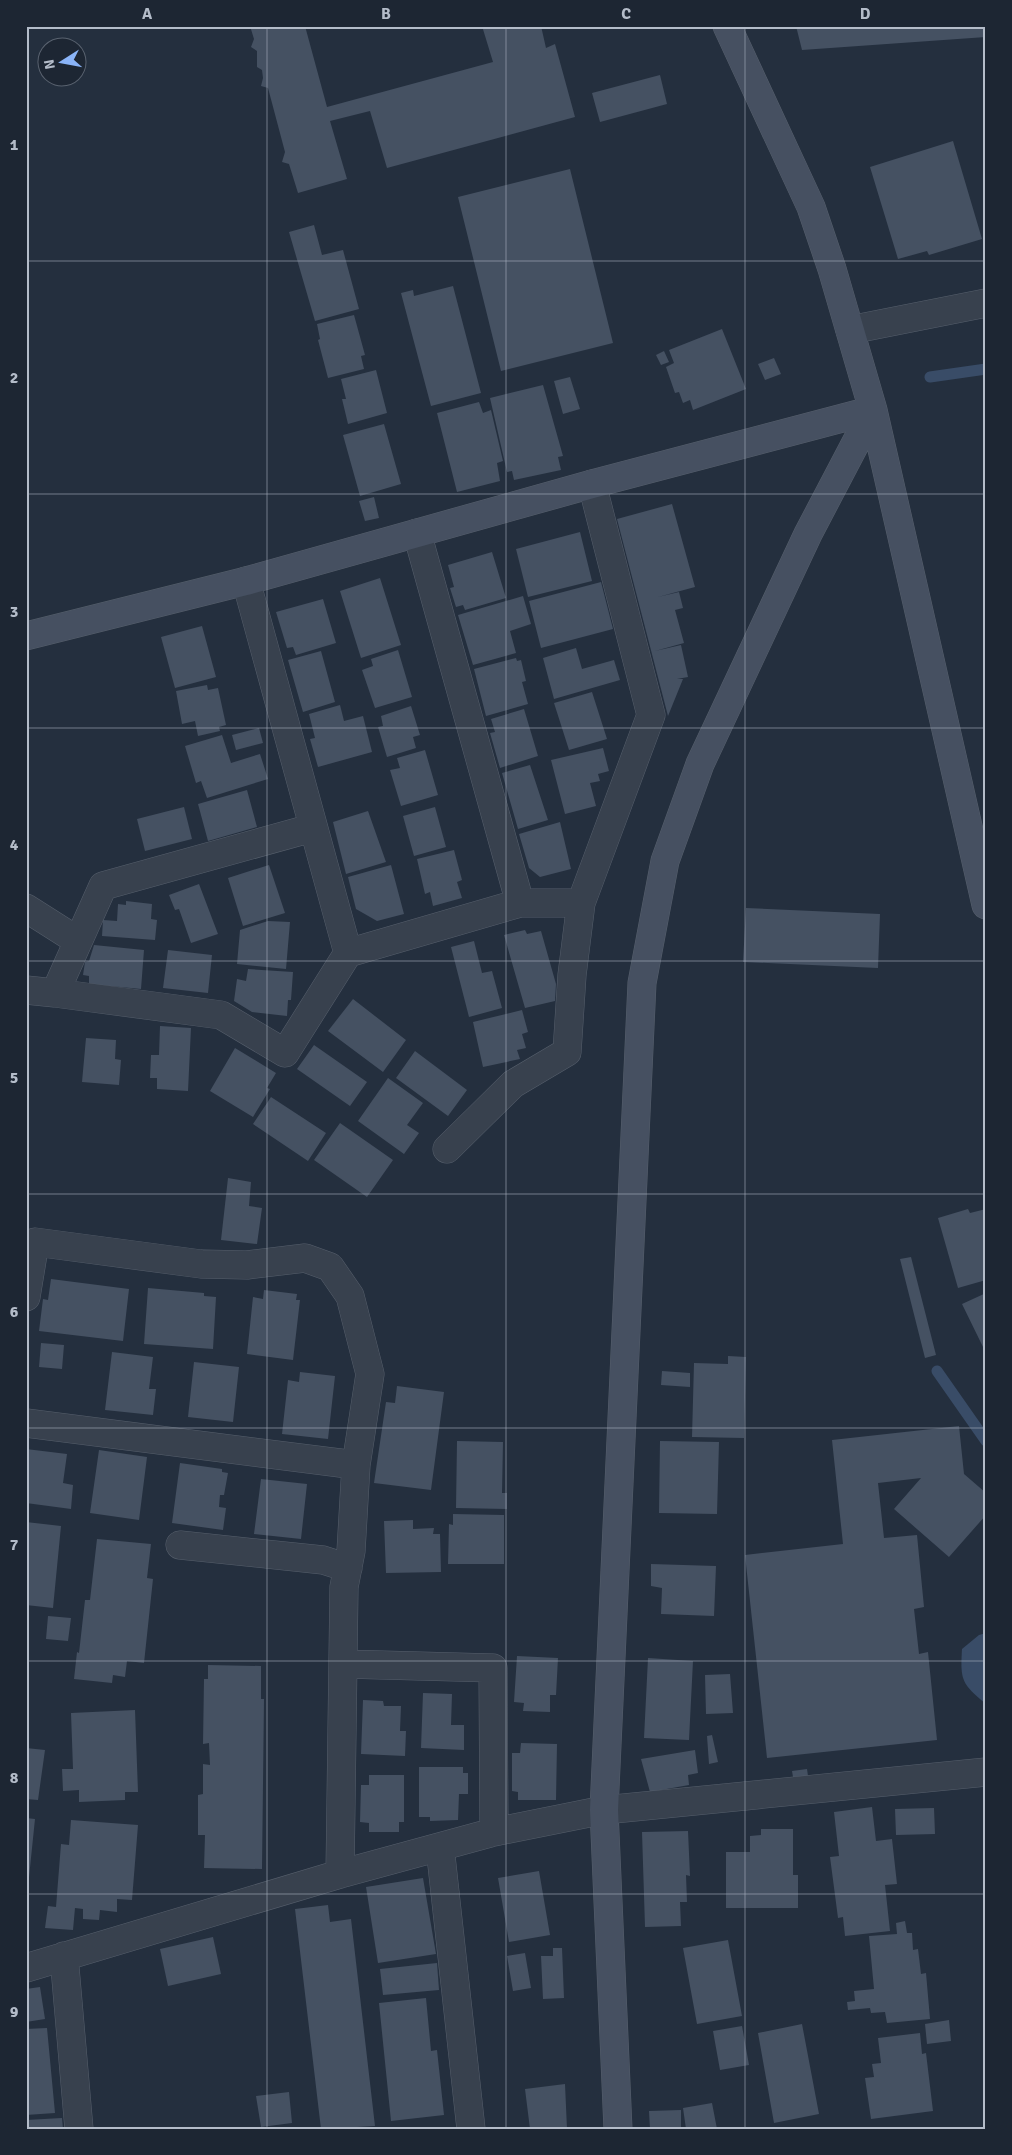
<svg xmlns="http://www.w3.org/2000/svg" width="1012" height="2155" font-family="Signika,sans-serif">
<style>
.water{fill:#394c67}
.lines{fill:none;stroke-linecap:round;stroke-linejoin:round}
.stream{stroke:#394c67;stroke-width:11}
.building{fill:#455162}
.street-casing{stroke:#565f6c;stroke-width:29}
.secondary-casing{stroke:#565f6c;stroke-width:29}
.street{stroke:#38414e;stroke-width:28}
.secondary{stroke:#465061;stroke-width:28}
.grid{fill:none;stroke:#b4bcc9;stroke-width:1;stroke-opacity:0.55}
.neatline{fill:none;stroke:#b4bcc9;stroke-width:2}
.grid-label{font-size:16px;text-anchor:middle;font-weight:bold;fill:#b4bcc9}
</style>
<rect width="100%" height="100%" fill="#242f3e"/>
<path class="water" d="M986,1633v71c-24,-20 -26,-23 -24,-55l17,-14z"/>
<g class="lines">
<path class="stream" d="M930,377l56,-8
M937,1371l49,70"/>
</g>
<path class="building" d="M250,26h55l22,81 166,-45 -11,-36h59l5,22 9,-4 20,73 -188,51 -17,-57 -40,10 17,58 -49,14 -9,-29 -7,-2 3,-10 -17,-64 -7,-2 2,-8 -1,-8 -5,-3v-16l-6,-4 3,-8z
M796,26h190v11l-184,13z
M660,75l7,29 -67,18 -8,-29z
M953,141l29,98 -53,16 -2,-4 -29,8 -28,-92z
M570,169l43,174 -112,28 -43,-174z
M314,225l8,30 21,-5 16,59 -44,12 -26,-89z
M453,286l28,107 -50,13 -30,-113 12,-3 1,6z
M354,315l11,40 -4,1 3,13 -36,9 -10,-38 2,-1 -3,-15z
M722,329l24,60 -53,21 -3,-10 -7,3 -4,-11 -4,1 -9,-26 8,-4 -5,-13z
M664,351l5,11 -8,3 -5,-10z
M774,358l7,16 -16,6 -7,-16z
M376,370l11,43 -39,11 -6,-25h4l-5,-20z
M570,377l10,32 -17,5 -9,-33z
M543,385l20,71 -5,1 3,13 -47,10 -2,-9 -5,1 -17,-74z
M479,402l4,11 8,-3 12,51 -6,2 3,18 -43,11 -20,-79z
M384,424l17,60 -41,12 -17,-61z
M374,497l5,21 -14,3 -6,-20z
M672,504l23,83 -37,10 21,-5 4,16 -8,2 9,33 -29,8 26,-6 7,32 -11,2h6l-15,37 -51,-197z
M580,532l12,49 -64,16 -12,-48z
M492,552l14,46 -41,12 -2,-5 -7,2 -6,-19 4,-1 -6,-22z
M380,578l21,67 -40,13 -21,-67z
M601,582l12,47 -72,19 -12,-47z
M523,596l8,28 -21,7 6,22 -43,12 -15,-50z
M323,599l13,44 -40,12 -3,-8 -6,1 -11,-36z
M202,626l14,51 -41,11 -14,-51z
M576,648l6,21 32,-9 6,20 -66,19 -11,-41z
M398,650l14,47 -37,11 -13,-38 11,-4 -2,-7z
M321,651l14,51 -32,10 -15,-52z
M516,658l1,3 4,-1 5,21 -4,1 6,22 -42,12 -12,-47z
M207,685l1,5 10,-2 8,37 -7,2 1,4 -22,5 -3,-15 -13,3 -6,-33z
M592,692l15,47 -38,11 -15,-47z
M340,705l4,16 19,-5 9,36 -54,15 -8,-28 5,-1 -6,-24z
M411,706l9,29 -7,2 3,11 -29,9 -9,-30 5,-1 -2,-10z
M524,709l14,47 -38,12 -10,-35 5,-1 -4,-13z
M259,728l4,15 -27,7 -4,-15z
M222,735l9,28 29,-9 8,25 -61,19 -6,-17 -5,2 -11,-37z
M603,748l6,23 -11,3 2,7 -10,2 6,23 -31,8 -14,-54z
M425,750l13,45 -37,11 -11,-36 10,-2 -3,-10z
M530,765l18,55 -30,9 -16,-56z
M247,790l10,37 -49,14 -10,-37z
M184,807l8,32 -47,12 -8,-32z
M435,807l11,40 -32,9 -11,-40z
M368,811l18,51 -40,12 -13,-52z
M560,822l11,47 -31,8 -11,-9 -10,-34z
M454,850l8,30 -5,2 5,16 -29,8 -3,-14 -5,2 -8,-35z
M269,865l16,48 -42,13 -15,-48z
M391,865l13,49 -27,7 -21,-12 -8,-32z
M199,884l19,50 -27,9 -12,-34 -4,1 -6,-15z
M126,901l26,3 -1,15 6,1 -2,20 -53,-4 1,-16 14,1 1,-17 8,1z
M746,908l134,6 -2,54 -135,-6z
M268,921l22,1 -4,47 -49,-5 3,-34z
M525,930l2,4 14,-3 15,53 -1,17 -30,7 -21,-73z
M474,941l8,32 10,-2 10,37 -33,9 -18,-70z
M94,945l50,5 -3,39 -52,-5v-8l-6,-1 2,-13 4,-1z
M168,950l44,5 -4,38 -45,-5z
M248,969l45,3 -2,28h-3l-1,16 -35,-4 -18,-11 3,-22 9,2z
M353,999l53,41 -23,32 -55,-41z
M522,1010l6,22 -6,2 4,14 -9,2 3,9 -37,8 -10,-45z
M160,1026l31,2 -3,63 -31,-2v-11h-7l1,-23h8z
M86,1038l30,2 -1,19 6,1 -2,25 -37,-3z
M314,1045l53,37 -17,24 -53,-37z
M235,1048l41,25 -9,15 3,1 -17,28 -43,-26z
M415,1051l52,39 -19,26 -52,-38z
M388,1078l35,25 -16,22 12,8 -15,21 -46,-33z
M271,1097l55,36 -18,28 -55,-37z
M340,1123l53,37 -26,37 -53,-37z
M228,1178l23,4 -2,24 13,2 -5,36 -36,-4z
M968,1209l2,4 16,-4v71l-28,8 -20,-70z
M911,1257l25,98 -11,3 -25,-99z
M51,1279l78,10 -6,52 -84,-10 4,-32 5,1z
M148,1288l56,5v3l12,1 -3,52 -69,-5z
M264,1290l33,4 -1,6h4l-7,60 -46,-6 6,-57 10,2z
M986,1293v53l-3,1 -21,-43z
M41,1343l23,2 -2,24 -23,-2z
M112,1352l41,5 -4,32h7l-3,26 -48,-5z
M728,1356l18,1 -2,81 -52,-1 2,-74 34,1z
M194,1362l45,5 -6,55 -45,-5z
M662,1371l28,2v14l-29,-2z
M300,1372l35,4 -7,63 -46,-5 6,-54 11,2z
M397,1386l47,6 -13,98 -57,-7 12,-81 9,1z
M959,1426l5,48 22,19v22l-37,42 -55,-48 27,-31 -43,5 6,55 33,-3 7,72 -10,2 5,45 9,-2 9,88 -170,18 -22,-203 98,-11 -11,-104z
M457,1441l46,1 -1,51h5v16l-51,-1z
M660,1441l59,1 -2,72 -58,-1z
M26,1449l41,5 -4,29 10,2 -2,24 -45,-6z
M99,1450l48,7 -8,63 -49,-7z
M180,1463l42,6v3l6,1 -4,22h-4l-1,12 7,1 -3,22 -51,-7z
M261,1479l46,5 -6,55 -47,-5z
M453,1514l51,1v49h-56l1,-40 4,1z
M413,1520v9l21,-1 -1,6h7l1,38 -55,1 -2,-52z
M26,1522l35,4 -8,82 -27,-3z
M97,1539l54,5 -4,34 6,1 -9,84 -17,-2 -2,16 -12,-2 -1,8 -38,-4 3,-27 2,1 6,-53h5z
M651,1564l65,2 -2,50 -53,-2 1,-26 -11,-2z
M48,1616l23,2 -3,23 -22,-2z
M517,1656l41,2 -2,37h-6v17l-27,-1 1,-8 -10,-1z
M648,1658l45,3 -4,79 -45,-2z
M208,1665l53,1v33h3l-2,170 -58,-1 1,-33h-7v-40l5,-1v-30l7,1 -1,-22 -6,1 1,-65h4z
M730,1674l3,39 -27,1 -1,-39z
M423,1693l29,1 -1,31h13v25l-43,-2z
M363,1700l20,1 1,5h17l-1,25h6l-1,25 -44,-2z
M135,1710l3,82h-13v8l-46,2v-12l-16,1 -1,-22h11l-2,-56z
M712,1735l6,27 -9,2 -2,-28z
M521,1743l36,1 -1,56h-38v-8l-6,-1v-38h8z
M26,1748l19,2 -7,50 -12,-1z
M695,1750l3,23 -10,2 1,10 -39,7 -9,-33z
M419,1767h44v6h5v21h-9l-1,26 -28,1v-4h-11z
M807,1769l1,7 -15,1 -1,-6z
M369,1775h35v47h-5v10h-30v-9l-9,-1 1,-37h8z
M872,1807l4,34 16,-2 5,45 -12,1 5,46 -45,5 -2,-19 -5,1 -8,-61 9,-1 -5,-44z
M934,1808l1,26 -39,1 -1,-26z
M26,1818l9,1 -7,68h-2z
M71,1820l67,5 -6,75 -15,-1v13l-17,-2 -1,10 -16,-1v-10l-8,-1 -2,22 -28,-2 3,-22 8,1 5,-63 8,1z
M761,1829h32v46h5v33h-72v-56h24v-16l11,-1z
M688,1831l2,45 -4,-1 1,27h-7l1,24 -36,1 -3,-95z
M539,1871l11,64 -41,7 -11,-64z
M423,1878l13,76 -58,9 -12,-76z
M328,1905l2,17 21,-3 24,207 -54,3 -26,-220z
M905,1921l2,12h5l1,17 5,-1 3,25 5,-1 4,46 -43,4 -2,-11 -14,1 -1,-5 -22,2 -1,-8 8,-1 -1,-10 20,-2 -5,-53 28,-2 -1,-11z
M213,1937l8,37 -53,12 -8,-37z
M728,1940l14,76 -45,8 -14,-76z
M553,1948h9l2,50 -21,1 -2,-43h12z
M525,1953l6,35 -18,3 -6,-35z
M437,1963l2,27 -56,5 -3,-26z
M40,1987l5,32 -19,3v-33z
M426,1998l5,53 6,-1 7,65 -53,6 -12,-118z
M949,2020l2,21 -24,3 -2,-20z
M802,2024l17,90 -45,9 -16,-90z
M742,2026l7,39 -29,5 -7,-39z
M47,2028l8,85 -29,2v-86z
M920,2033l2,21 4,-1 7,58 -62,8 -6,-41 9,-1 -2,-13 9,-1 -3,-25z
M565,2084l2,45h-37l-5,-40z
M289,2092l3,31 -31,4 -5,-31z
M712,2103l5,26h-31l-3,-21z
M681,2110v19h-31l-1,-18z
M62,2118l1,11h-37v-9z"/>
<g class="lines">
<g class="street-casing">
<path id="street" d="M850,330l136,-27
M417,533l103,370
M246,581l102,372 172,-50h61l70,-188 -59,-231
M312,828l-209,58 -48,107 166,22 64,38 63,-100
M26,908l52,33
M26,990l29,3
M447,1149l66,-65 54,-32 5,-77 9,-72
M26,1297l9,-55 166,22 46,1 58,-7 25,9 20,29 20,78 -14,91 -5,86 -7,36 -4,287
M26,1423l330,42
M180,1545l143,15 25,8
M344,1664l149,4 1,164
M440,1847l31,282
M64,1956l15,173
M26,1968l314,-94 154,-42 110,-22 382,-38"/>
</g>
<g class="secondary-casing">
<path id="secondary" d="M727,26l84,181 21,62 41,141 113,495
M26,636l220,-55 346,-97 281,-74
M618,2129l-14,-319 38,-827 23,-122 35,-97 108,-230 65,-124"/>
</g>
<use href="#street" class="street"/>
<use href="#secondary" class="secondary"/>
</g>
<path class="grid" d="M267,26v2103M506,26v2103M745,26v2103M26,261h960M26,494h960M26,728h960M26,961h960M26,1194h960M26,1428h960M26,1661h960M26,1894h960"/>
<rect width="1012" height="2155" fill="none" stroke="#1d2633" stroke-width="55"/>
<g transform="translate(62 62) rotate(259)"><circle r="24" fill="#1d2633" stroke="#59626f"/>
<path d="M0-4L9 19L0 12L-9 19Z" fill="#8ab4f8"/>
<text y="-8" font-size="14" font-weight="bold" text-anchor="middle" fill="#b4bcc9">N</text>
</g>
<rect x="28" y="28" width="956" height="2100" class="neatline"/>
<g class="grid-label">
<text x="147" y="19">A</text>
<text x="386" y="19">B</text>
<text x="626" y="19">C</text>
<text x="865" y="19">D</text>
<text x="14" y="150">1</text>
<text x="14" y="383">2</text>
<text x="14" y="617">3</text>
<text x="14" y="850">4</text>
<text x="14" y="1083">5</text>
<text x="14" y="1317">6</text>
<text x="14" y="1550">7</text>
<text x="14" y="1783">8</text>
<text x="14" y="2017">9</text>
</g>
</svg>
